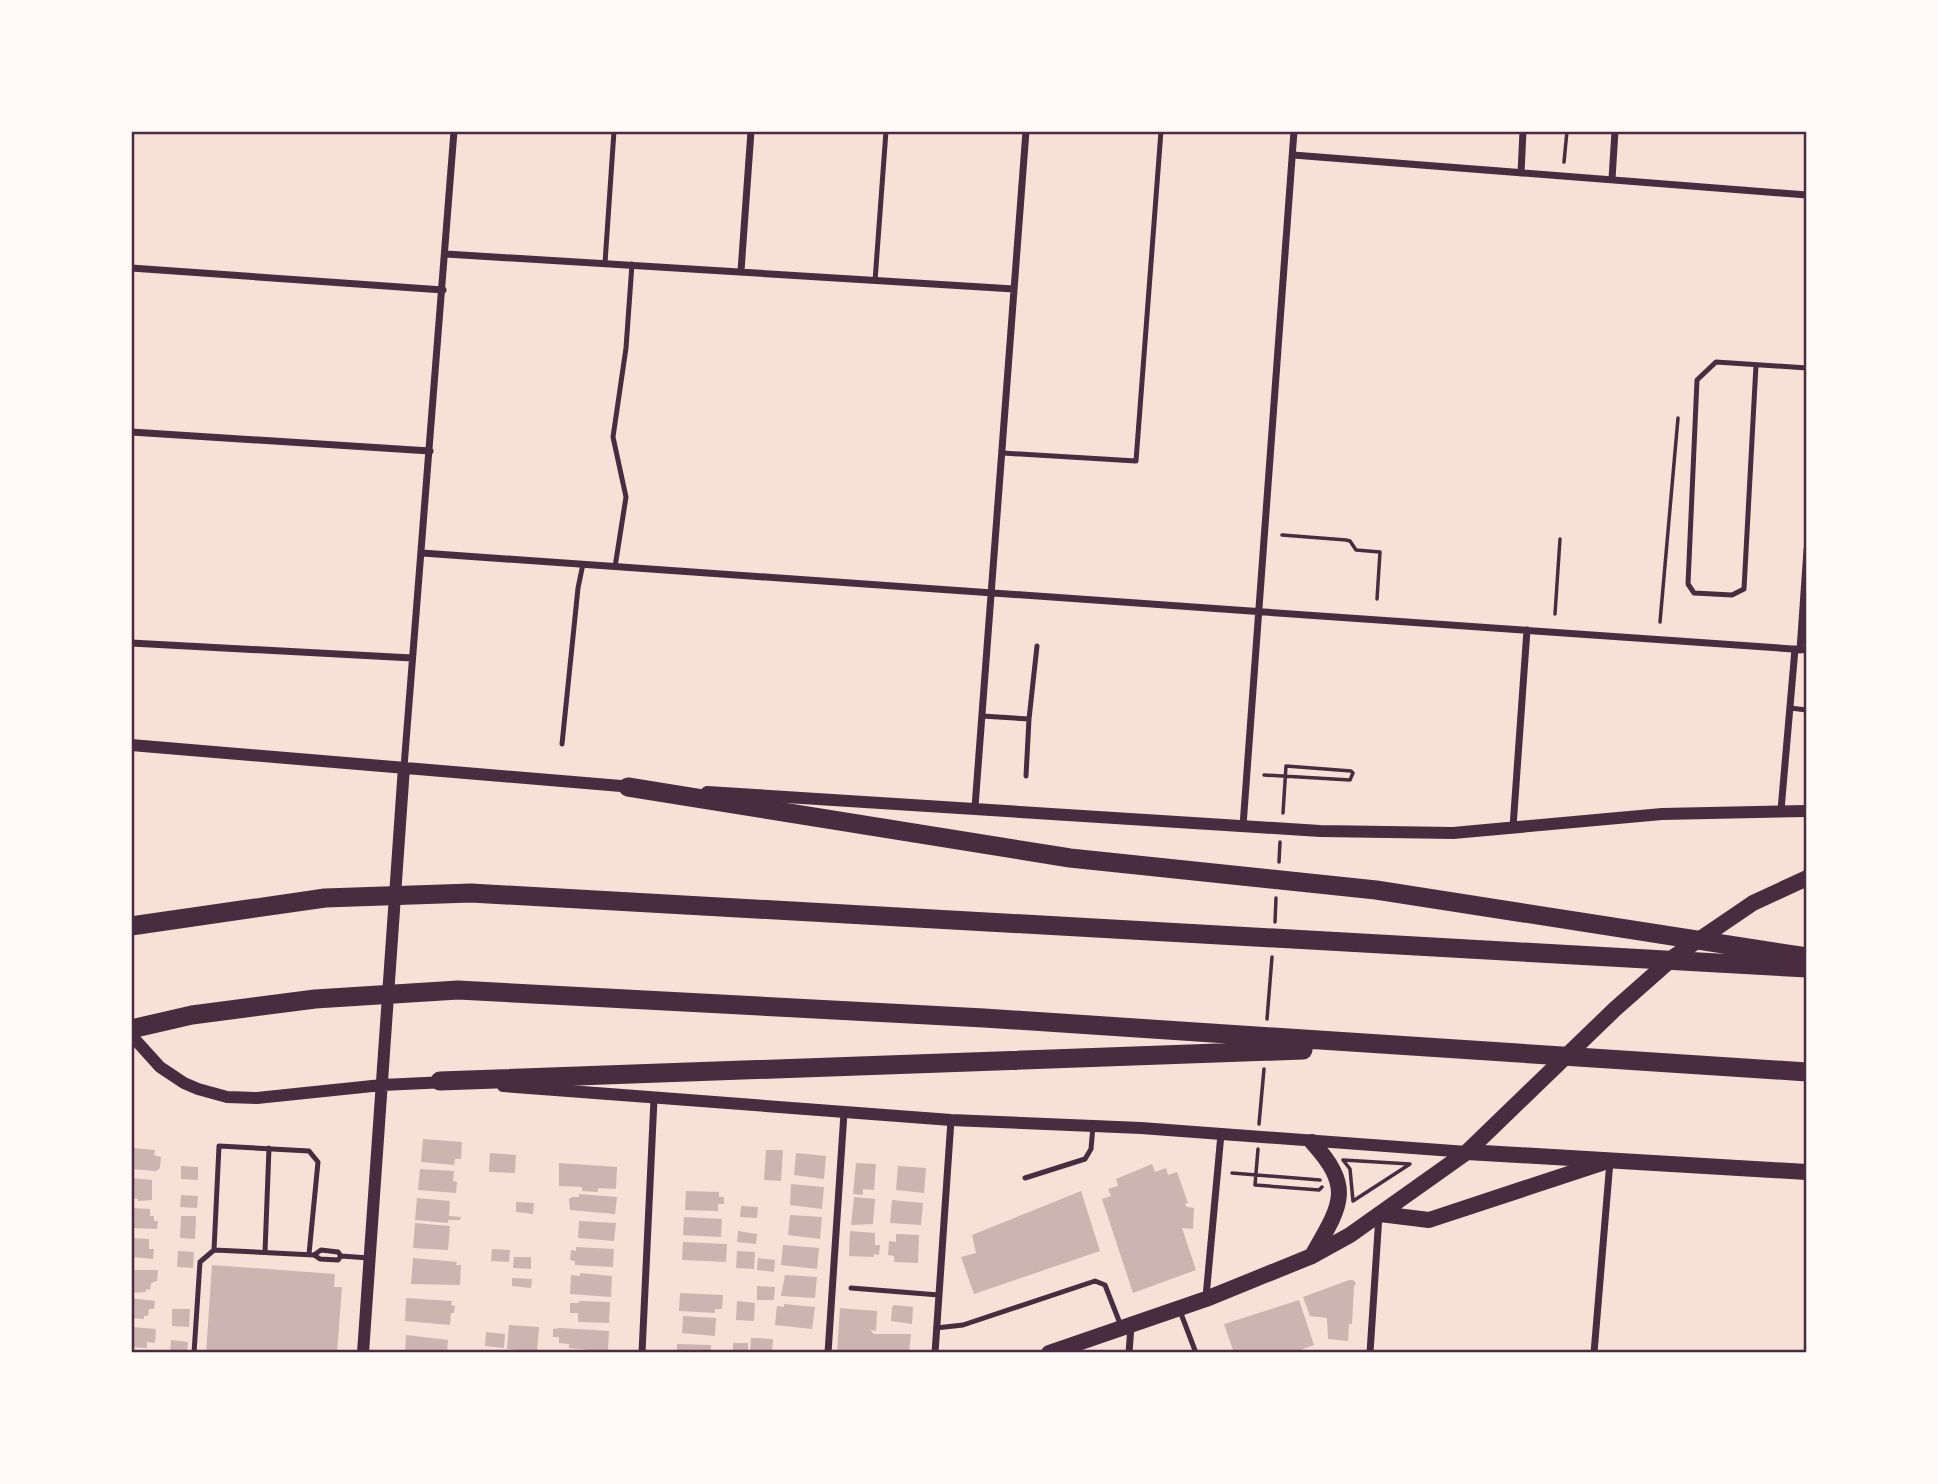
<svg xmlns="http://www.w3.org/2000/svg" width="1938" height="1484" font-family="Jost,sans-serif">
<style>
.building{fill:#ccb4b1}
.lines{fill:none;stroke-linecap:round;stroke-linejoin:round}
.path{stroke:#4a2c40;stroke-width:3.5}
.service{stroke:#4a2c40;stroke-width:5}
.minor{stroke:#4a2c40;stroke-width:7}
.tertiary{stroke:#4a2c40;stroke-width:12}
.primary{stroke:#4a2c40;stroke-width:16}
.motorway{stroke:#4a2c40;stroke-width:19}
.neatline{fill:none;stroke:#4a2c40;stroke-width:2.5}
</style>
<rect width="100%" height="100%" fill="#f7e1d7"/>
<path class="building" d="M423,1139l39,3 -1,17h-6l-1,6 -33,-3z
M131,1148l24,2 -1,5 7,2 -1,11 -4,3 -25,-2z
M766,1150h17l-2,31 -17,-1z
M490,1153l26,2 -1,18 -26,-1z
M796,1153l30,3 -2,23 -30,-4z
M559,1163l58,4 -1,22 -18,-1v4l-16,-1v-4l-23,-1z
M856,1163l20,1 -2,26 -11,-1v6l-10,-1z
M1152,1164l3,8 11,-4 2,7 9,-3 11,31 -3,1 2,3 7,1 -1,21 -11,-1 14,42 -63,23 -31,-94 9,-3 -3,-7 10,-3 -2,-7z
M181,1166l17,1v13l-17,-1z
M898,1166l28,2 -2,25 -28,-3z
M420,1169l34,2 -1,10 4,1 -1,11 -38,-3z
M131,1178l21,2v20l-14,1v-2l-7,-1z
M791,1184l33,3 -2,22 -32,-4z
M686,1191l33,1v5h5v7h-6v7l-33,-1z
M1081,1191l19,60 -126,43 -13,-37 15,-4 -4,-18z
M579,1194l38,3 -2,17 -45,-4 -1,-11 3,-2h7z
M181,1195l17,1 -1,12 -17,-1z
M854,1197l21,2 -2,25 -22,1z
M417,1198l33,3 -1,15 12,1 -1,3h-12v3l-33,-3z
M892,1200l31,3 -2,22 -31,-2z
M516,1202l18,1 -1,11 -17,-2z
M741,1206l17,1 -1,11 -17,-1z
M131,1208l19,1v7h4v5h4l-1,8 -26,-1z
M790,1215l32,2 -2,22 -32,-4z
M181,1216h15l-1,23 -15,-1z
M684,1217l38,2 -1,18 -38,-2z
M579,1221l37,2 -2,18 -36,-3z
M415,1223l35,3 -2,24 -35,-2z
M738,1231l19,3 -1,10 -19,-2z
M850,1231l25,2v12h5l-1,10 -5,-1v3l-25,-1z
M896,1234l23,1 -1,28 -24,-1v-6l-6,-1 1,-14 7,1z
M131,1238l18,1v10h5l-1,10 -22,-2z
M683,1242l44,2 -1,18 -44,-2z
M783,1245l36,3 -2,21 -36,-4z
M576,1247l38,2 -1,18 -38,-2v-4l-5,-1 1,-10 5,1z
M492,1249l18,1 -1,12 -18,-1z
M178,1251l16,1 -1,16 -16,-1z
M737,1251l18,1 -1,17 -18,-1z
M514,1257h17v12l-18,-1z
M413,1258l44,4 -1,3h5l-1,20 -49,-1z
M758,1258l17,2 -1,12 -17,-2z
M212,1265l123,9 -1,13h8l-5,66h-131z
M131,1270h27l-1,11 -6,2 -1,7 -4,-1v3l-15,1z
M580,1273l32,3 -1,21 -41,-3 1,-19 9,1z
M785,1275l32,2 -2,21 -34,-2z
M512,1278l20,1 -1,9 -19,-2z
M1349,1280h4l3,3 -2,4 -2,37h-3l-1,17 -20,-2 -1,-21 -17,-2 -7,-19z
M757,1286l18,1 -1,13h-17z
M680,1293l43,2 -1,14h-7v4l-36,-2z
M131,1298l24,3 -1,8h-5l-1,7h-4v3l-13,-1z
M406,1298l46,3 -1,4 4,1 -1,7h-3l-1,12 -45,-4z
M1299,1300l15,45 -22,8h-58l-10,-29z
M579,1301l31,1 -1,21 -31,-1v-9h-8v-10h9z
M737,1301l18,2 -1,18 -18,-1z
M784,1304l31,3 -3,22 -37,-4 2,-19 7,1z
M894,1305l19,2 -1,17 -21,-3 1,-14z
M840,1308l37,3 -1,20 -6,-1 4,4h37l-2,19h-72z
M172,1309h18l-1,18 -17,-1z
M683,1316l33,2 -1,18 -33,-3z
M509,1325l30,2 -2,25 -30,-3z
M131,1327l25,2 -1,14 -8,-1v6l-16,-1z
M560,1328l49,3 -1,21 -39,-4v-4l-10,-1v-6h-6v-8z
M486,1332l19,2 -1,14 -19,-2z
M406,1335l42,5 -1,13h-42z
M751,1338l22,1 -1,14h-22z
M171,1340l17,2 -1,11h-17z
M733,1343h15v10h-15z
M677,1344l34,1v8h-34z"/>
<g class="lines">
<path class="path" d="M1564,162l3,-31
M1282,535l64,5 4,1 6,9 24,2 -3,47
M1555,614l5,-75
M1660,622l18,-204
M1264,775l86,5 3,-7 -2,-2 -65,-5 -3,47
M1279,862l1,-20
M1275,922l1,-24
M1267,1019l5,-62
M1259,1124l5,-55
M1258,1149l-3,36 64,5 3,-3
M1343,1160l67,4 -57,37 -3,-32z
M1232,1173l88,7"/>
<path class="service" d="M605,263l9,-132
M875,281l11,-150
M1756,365l-12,224 -12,6 -38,-2 -6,-9 9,-204 19,-18 91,6
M1003,453l133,8 25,-330
M615,567l11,-70 -13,-60 13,-89 6,-84
M1790,708l17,2
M982,716l47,3 8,-73
M562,744l16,-156 5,-24
M1026,776l3,-57
M1025,1178l60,-19 6,-10 2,-23
M321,1250l17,2 3,4 -3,4 -18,-1 -6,-4z
M265,1252l4,-104
M309,1254l9,-92 -9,-11 -90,-5 -5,104 100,5
M341,1256l28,2
M851,1288l88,7
M1180,1311l16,42
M936,1328l27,-3 132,-44 10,4 16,41
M194,1353l6,-91 14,-12"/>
<path class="minor" d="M1293,155l514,40
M1521,173l2,-42
M1612,179l3,-48
M446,254l568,35
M131,268l312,22
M741,271l10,-140
M131,432l299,19
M422,553l1385,97
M131,643l281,15
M1800,650l7,-100
M404,767l50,-636
M975,807l51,-676
M1781,810l14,-161
M1243,826l51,-695
M1513,827l14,-197
M1206,1297l15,-163
M642,1353l12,-254
M828,1353l16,-240
M935,1353l16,-233
M1129,1353l2,-27
M1370,1353l9,-138
M1594,1353l16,-192"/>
<path class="tertiary" d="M131,745l502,42
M707,792l613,39 133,2 209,-19 145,-3
M131,1035l29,32 24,16 14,6 29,8 30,1 125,-13 65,-3
M503,1086l448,34 190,8 326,24
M363,1353l41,-586"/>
<path class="primary" d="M1312,1142c42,46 29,63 1,112
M1467,1152l340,20
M1380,1214l49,6 173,-57
M1049,1353l157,-54 106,-43 38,-21 117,-83 148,-143 60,-53 78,-53 54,-25"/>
<path class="motorway" d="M628,787l442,71 306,32 431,67
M131,926l194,-28 146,-5 1336,75
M131,1029l61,-14 123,-16 143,-9 526,28 823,54
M440,1081l863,-31"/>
</g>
<rect width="1938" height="1484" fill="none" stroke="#fffaf5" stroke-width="266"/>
<rect x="133" y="133" width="1672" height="1218" class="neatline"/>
</svg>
